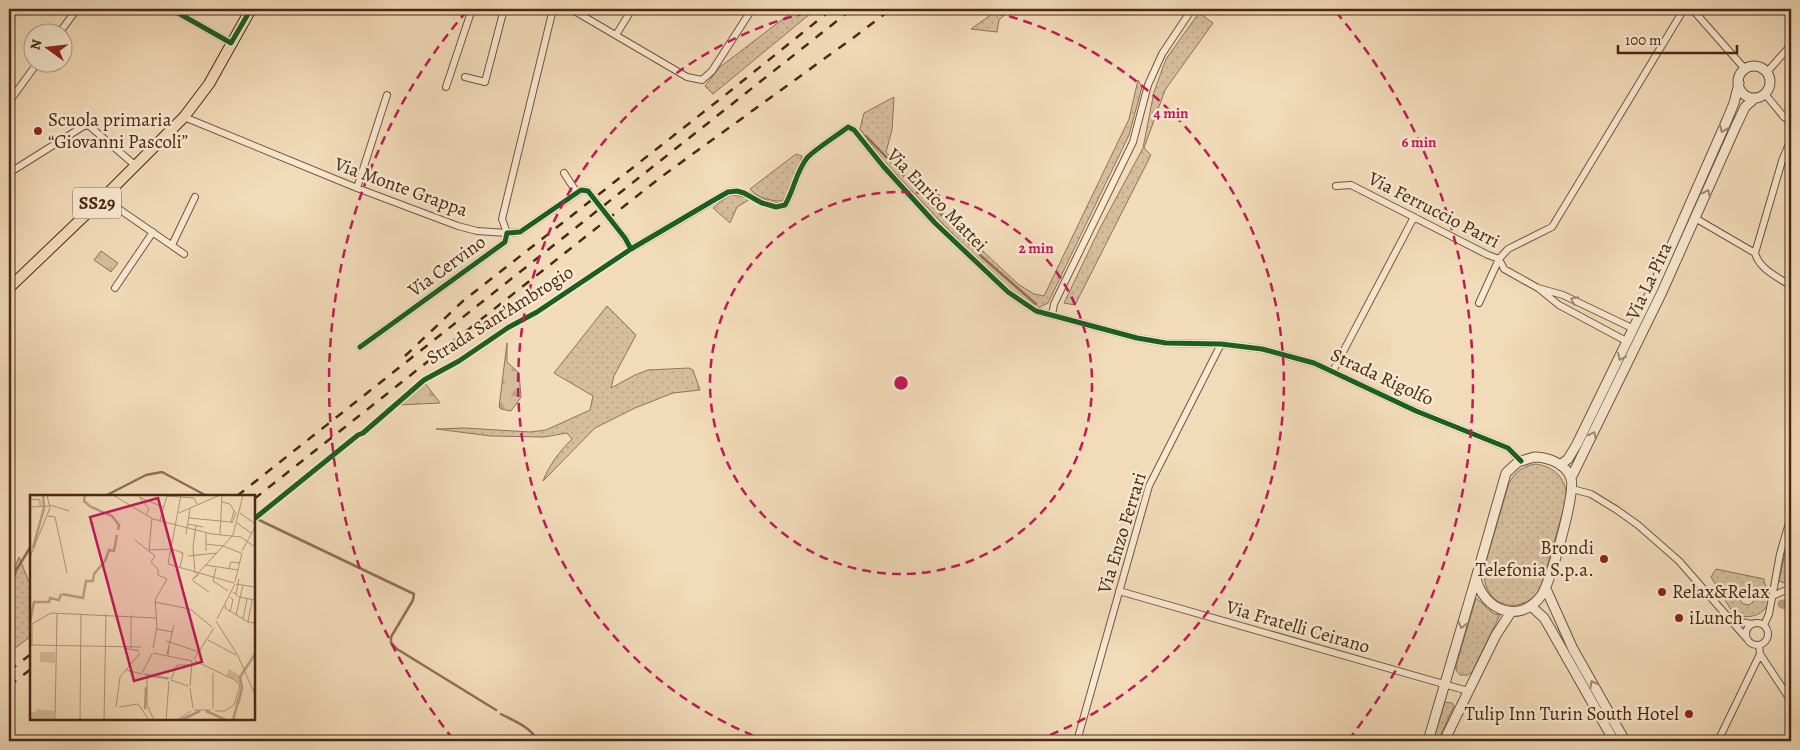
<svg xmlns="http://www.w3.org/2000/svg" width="1800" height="750" font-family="Alegreya,serif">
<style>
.grass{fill:url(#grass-dots);stroke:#8f7259;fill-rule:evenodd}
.forest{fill:url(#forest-firs);stroke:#8f7259}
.park{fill:url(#park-tufts);stroke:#8f7259}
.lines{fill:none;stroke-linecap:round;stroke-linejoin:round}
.stream{stroke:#8c6f56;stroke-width:2.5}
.canal{stroke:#b99e81;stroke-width:9}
.minor-casing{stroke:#73553e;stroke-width:8}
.tertiary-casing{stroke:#73553e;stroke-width:11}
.primary-casing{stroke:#492816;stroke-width:12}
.minor{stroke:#f7e8d1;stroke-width:6}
.tertiary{stroke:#f7e8d1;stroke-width:9}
.primary{stroke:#f2dbb8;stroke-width:10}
.rail{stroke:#492816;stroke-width:2.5;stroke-dasharray:9 9;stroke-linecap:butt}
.minor-bridge-casing{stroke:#73553e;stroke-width:8;stroke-linecap:butt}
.minor-bridge{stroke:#f7e8d1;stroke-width:6}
.cycleway-casing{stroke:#f7e8d1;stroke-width:8}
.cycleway{stroke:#1b5e20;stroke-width:5}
.oneway{stroke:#a08874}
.ring{fill:none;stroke:#c2185b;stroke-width:2.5;stroke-dasharray:9 6}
.poi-dot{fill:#8f2418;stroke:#f7e8d1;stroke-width:2}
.labels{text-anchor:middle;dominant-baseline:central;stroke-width:5;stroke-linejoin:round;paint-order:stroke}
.shield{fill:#f7e8d1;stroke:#7d624e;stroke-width:1}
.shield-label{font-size:18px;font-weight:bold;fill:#492816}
.poi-label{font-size:19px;fill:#492816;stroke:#f7e8d1;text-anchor:start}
.street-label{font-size:19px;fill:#492816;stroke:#f7e8d1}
.inset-river{fill:none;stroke:#b99e81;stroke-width:2.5}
.inset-road{fill:none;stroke:#ae9377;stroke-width:1}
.view{fill:#c2185b;fill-opacity:0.15;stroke:#c2185b;stroke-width:2.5}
.inset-edge{fill:none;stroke:#492816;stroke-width:2.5}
.centre{fill:#c2185b;stroke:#f7e8d1;stroke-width:2.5}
.ring-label{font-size:15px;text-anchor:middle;font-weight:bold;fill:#c2185b;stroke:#f7e8d1;stroke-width:5;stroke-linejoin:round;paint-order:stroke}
</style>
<defs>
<pattern id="grass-dots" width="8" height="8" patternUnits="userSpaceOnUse" patternTransform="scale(1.25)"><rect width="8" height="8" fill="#d5bd9c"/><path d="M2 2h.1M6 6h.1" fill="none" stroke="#b8a286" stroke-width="1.8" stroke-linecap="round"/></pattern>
<pattern id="forest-firs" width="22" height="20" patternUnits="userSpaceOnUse" patternTransform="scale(1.25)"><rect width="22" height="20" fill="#d5bd9c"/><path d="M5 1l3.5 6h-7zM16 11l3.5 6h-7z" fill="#b8a286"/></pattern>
<pattern id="park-tufts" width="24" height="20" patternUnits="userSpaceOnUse" patternTransform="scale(1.25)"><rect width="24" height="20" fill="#d5bd9c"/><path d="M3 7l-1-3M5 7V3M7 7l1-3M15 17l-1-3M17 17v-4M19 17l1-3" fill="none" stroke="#b8a286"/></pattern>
</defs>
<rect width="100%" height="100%" fill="#f2dbb8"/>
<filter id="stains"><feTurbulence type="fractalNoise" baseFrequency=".004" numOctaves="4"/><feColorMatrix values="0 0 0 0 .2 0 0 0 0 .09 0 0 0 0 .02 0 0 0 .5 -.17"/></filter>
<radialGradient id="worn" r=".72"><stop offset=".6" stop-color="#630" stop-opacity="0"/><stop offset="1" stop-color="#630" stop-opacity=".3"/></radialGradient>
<path class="grass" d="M796,9h20l-103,85 -8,-8 15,-19z
M999,9h12l-12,11 -2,12 -26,-3z
M1199,13l14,10 -48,67 -21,58 7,7 -76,150 -11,-2 35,-73 44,-82 11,-56 12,-33z
M1138,80l4,7 -13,48 -81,168 -12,6 -24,-16 -71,-71 -58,-62 -23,-31 4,-16 30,-16 -2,33 -6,22 65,69 67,63 16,10 10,2 85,-177z
M796,154l6,2 -10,32 -10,13c-12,0 -24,-3 -32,-12z
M737,195l13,4 -13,8 -7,16 -17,-15 15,-12z
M607,306l29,29 -22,41 -3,12 24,-13 13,-5 41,-2 4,2 7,20 -27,3 -38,15 -40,20 -52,53c6,-16 17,-30 29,-42l-5,-6 -23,4 -53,-1 -55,-7 29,-1 65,4 16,-2 44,-20 3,-14 -39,-23z
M1535,464c20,2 33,16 31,36l-25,89c-23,31 -63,15 -56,-24l24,-82c6,-11 14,-17 26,-19z
M1787,542l4,4v30l-4,8 -8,-3z
M19,557l12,30v49l-22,17v-70l7,-8v-11z
M1716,569l48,10c0,6 4,9 5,14 3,21 -21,29 -36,20l-22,-36zM1744,587h6l6,7 -1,6 -6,5 -6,-1 -5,-7 2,-7z
M1476,598l18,16 6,1 -28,57 -4,3h-8l-4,-5v-4z
M1445,702l7,1 2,3 -16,35h-5z"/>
<path class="forest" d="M507,343v19l12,11 2,24 -10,14 -10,-2 -2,-2z
M424,382l16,21 -42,2z"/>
<path class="park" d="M101,251l17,12 -7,9 -17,-12z"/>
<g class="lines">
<path class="stream" d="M866,136l115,120 55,48
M105,496l41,-21 16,-3 45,24
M259,520l155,74 -1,6 -22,37v6l6,6 99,61
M9,582l22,-36
M501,714c11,6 32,14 36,27"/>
<path class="canal" d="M1782,604l9,3"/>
<g class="minor-casing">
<path id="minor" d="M171,9l60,34
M571,9l116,68 15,3 10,-9 40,-62
M1692,9l53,60
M60,32l17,-23
M616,35l16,-26
M1767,72l24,-27
M465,77l20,5 19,-73
M446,87l26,-78
M1765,94l19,23 7,4
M9,102l29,-40
M184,117l173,71 101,38 19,5 30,2 -5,-14 51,-210
M1791,139l-9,22 -27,92c4,16 23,24 36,33
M9,173l78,-49 49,42
M564,173l13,20
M1336,186l15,-1 137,70 11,4 5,10 34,19
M357,188l30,-93
M103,198l81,56
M1695,218l60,35
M625,238l6,11 97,-57c23,-4 33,19 57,13 9,-15 11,-33 22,-47 7,-8 31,-23 41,-31l6,3 29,36 52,57 73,69 28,19 101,27 29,5 55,1 41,5 52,14 102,48 92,37 13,13
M172,245l23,-48
M115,288l38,-56
M1479,303l20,-44 9,-10 44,-22 132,-218
M1052,315l2,-11 79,-162 15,-57 14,-31 30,-45
M1628,342l-69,-37 -21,-17 25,7 71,34
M360,347l145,-105 2,-9 13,-1 57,-39 4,-3 7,1
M1333,371l81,-154
M1572,489l19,5 26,16 21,15 41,36 69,79
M1787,531l4,9
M1119,591l349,100
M1772,596l19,-8
M1729,616l12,6 11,2
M1746 634a11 11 0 1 1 22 0a11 11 0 1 1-22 0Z
M1764,625l5,-11 11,-60 11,-38
M1760,654l31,47
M1077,741l72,-255 72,-142
M1718,741l42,-87 -1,-9"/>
</g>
<g class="tertiary-casing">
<path id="tertiary" d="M1738 82a16 16 0 1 1 32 0a16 16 0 1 1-32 0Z
M1534,457c14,0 33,7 37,22 5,14 -21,105 -30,117 -22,29 -58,14 -65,-18l30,-105 12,-11z
M1560,465l8,-6 9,-15 76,-156 74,-168 7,-17 5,-20
M1571,478l91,-186 74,-166 9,-19 10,-9
M1546,589l27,60 52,92
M1531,606l13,12 6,10 64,113
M1428,741l48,-163
M1444,741l52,-106 15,-23"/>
</g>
<g class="primary-casing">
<path id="primary" d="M9,288l94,-90 81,-81 25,-33 42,-75"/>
</g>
<use href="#minor" class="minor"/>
<use href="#tertiary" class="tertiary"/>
<use href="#primary" class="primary"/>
<path class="rail" d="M405,356l58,-55 261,-205 108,-87
M237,496l615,-487
M254,499l407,-322 196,-142 34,-26
M9,671l22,-17
M9,686l22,-17"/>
<g class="minor-bridge-casing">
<path id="minor-bridge" d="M588,191l37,47"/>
</g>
<use href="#minor-bridge" class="minor-bridge"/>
<g class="cycleway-casing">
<path id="cycleway" d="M171,9l60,34 20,-34
M360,347l145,-105 2,-9 13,-1 61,-42 7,1 37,47 6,11
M254,519l104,-84 5,-2 61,-53 35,-19 50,-34 28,-15 94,-63 83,-49 14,-8 9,-1 7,2 18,10 14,4 9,-2c9,-15 11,-33 22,-47 7,-8 31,-23 41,-31l6,3 29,36 52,57 73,69 28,19 101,27 29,5 55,1 41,5 52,14 102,48 92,37 13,13"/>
</g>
<use href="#cycleway" class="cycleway"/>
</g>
<defs><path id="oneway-chevron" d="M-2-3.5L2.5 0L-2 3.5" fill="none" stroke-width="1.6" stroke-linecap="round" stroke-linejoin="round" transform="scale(1.25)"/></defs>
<g class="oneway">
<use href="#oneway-chevron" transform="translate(1723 129) rotate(114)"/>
<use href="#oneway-chevron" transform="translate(1707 193) rotate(-66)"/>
<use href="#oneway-chevron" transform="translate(1574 300) rotate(-154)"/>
<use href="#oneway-chevron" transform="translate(1621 357) rotate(115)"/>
<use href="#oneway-chevron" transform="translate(1593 435) rotate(-63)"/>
<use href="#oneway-chevron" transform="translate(1462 625) rotate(107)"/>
<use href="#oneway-chevron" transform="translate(1593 684) rotate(-119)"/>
</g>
<g class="ring">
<circle cx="901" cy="383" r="191"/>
<path d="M767 741A382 382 0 0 1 822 9M980 9A382 382 0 0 1 1035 741"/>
<path d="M453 739A572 572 0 0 1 466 12M1336 12A572 572 0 0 1 1349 739"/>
</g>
<g class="poi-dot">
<circle cx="38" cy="131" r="5"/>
<circle cx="1604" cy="559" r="5"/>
<circle cx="1662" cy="592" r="5"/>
<circle cx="1679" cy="618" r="5"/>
<circle cx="1689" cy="714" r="5"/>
</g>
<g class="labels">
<rect class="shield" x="73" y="187.5" width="48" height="31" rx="4"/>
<g class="shield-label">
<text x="97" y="203">SS29</text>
</g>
<g class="poi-label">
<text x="48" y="120">Scuola primaria<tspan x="48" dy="22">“Giovanni Pascoli”</tspan></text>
<text x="1594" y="548" text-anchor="end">Brondi<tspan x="1594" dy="22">Telefonia S.p.a.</tspan></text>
<text x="1672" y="592">Relax&amp;Relax</text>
<text x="1689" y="618">iLunch</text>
<text x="1679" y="714" text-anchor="end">Tulip Inn Turin South Hotel</text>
</g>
<g class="street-label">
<text transform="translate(401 187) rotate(20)">Via Monte Grappa</text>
<text transform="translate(937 200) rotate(46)">Via Enrico Mattei</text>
<text transform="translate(1434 210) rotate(27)">Via Ferruccio Parri</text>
<text transform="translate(447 266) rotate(-36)">Via Cervino</text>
<text transform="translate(1649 281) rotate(-65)">Via La Pira</text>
<text transform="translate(500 315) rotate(-32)">Strada Sant'Ambrogio</text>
<text transform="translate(1382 377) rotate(25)">Strada Rigolfo</text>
<text transform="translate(1122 533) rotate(-73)">Via Enzo Ferrari</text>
<text transform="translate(1298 627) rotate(16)">Via Fratelli Ceirano</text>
</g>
</g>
<g transform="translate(30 495)">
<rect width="225" height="225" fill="#f2dbb8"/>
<path d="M10,157h15v11l-15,-1zM199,174l11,7 5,-4 -4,6 2,10 -3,16 -4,-1 5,-16 -6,-8 -9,-2zM6,214l18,2v9h-24v-8h6z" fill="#d5bd9c"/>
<path class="inset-river" d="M55,0l-1,6 7,6 21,9 7,9 -1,5M3,53l11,-40 -1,-13M75,66l4,-11 5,1 3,-16M32,99l21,4 3,-17h7l1,-7 11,-13M0,128l4,-21h15l1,-4 9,2 2,-6M115,214l1,-22M176,216l20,9M151,225l19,-9M203,225l9,-32 -2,-11 15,-23"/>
<path class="inset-road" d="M83,0l40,24 59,15 29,3 14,10M108,0l11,14 -3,6M151,0l-13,69 66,19M137,1l27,2 3,6M109,2l24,10M0,4l10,1v7M192,7l8,2 4,7M20,10l19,6M0,12l20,-1M204,16l2,2 -4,10 -1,-1zM149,18l41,-18M210,18l14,10M18,21l7,1 12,56M122,23l-3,32 23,-1 11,4 -3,15M159,23l42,4M130,25l7,-24M207,28l14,10M158,29l15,3M156,39l4,-25M190,40l2,-40M105,45l20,16 -4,6 7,7v6l9,4 -12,21 2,27 -4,21M176,49l17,2M193,51l18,7M176,56v-18M212,56l13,-24M158,61l29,-3M0,62l20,-49 -3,-13M175,70l33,5M186,73l-3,13 15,10M199,74l2,-7 9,1M165,78l-2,-26 3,-22M169,79l-7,6 41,-45 10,-40M163,86l16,11M205,87l7,-29M206,89l19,3M203,97l6,5 16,3M206,99l3,-15M222,105l-4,22 6,1M125,107l35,7 22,18M196,110l-1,3 23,14M200,117l3,-12 -3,-3M206,120l7,-30M187,124l18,-35M213,124l4,-20M186,126l22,35 17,39M0,130l21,-12 105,5M127,134l15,3M178,145l28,15M136,146l33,11M0,150l111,2M2,151v-21M139,151l5,-21M94,153l15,3M101,153v-33M123,158l39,8M137,160l2,-9 -1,9M164,164l20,-31M165,166l40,19 5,6 -6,19 -9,6h-10M96,175l16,4M112,178l10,-19M183,178v36M114,179l25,4M117,179v31l7,15M118,181l20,3M141,184l6,-14h13M141,185l17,6M160,191l2,-24M160,193l3,20M86,212l4,-30 20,-24M89,212l19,-3 11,16M164,215h17M25,225l2,-106M50,225l1,-106M74,225l2,-106M136,225l3,-39M147,225l14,-9"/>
<path class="view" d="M128,3l44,164 -68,19 -44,-164z"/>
<rect width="225" height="225" class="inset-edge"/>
</g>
<circle cx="901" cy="383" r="8" class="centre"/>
<g class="ring-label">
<text x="1171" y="118">4 min</text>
<text x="1419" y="147">6 min</text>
<text x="1036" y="253">2 min</text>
</g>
<rect width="1800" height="750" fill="none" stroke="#f2dbb8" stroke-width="30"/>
<rect x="10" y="10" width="1780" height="730" fill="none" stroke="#492816" stroke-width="2.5"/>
<rect x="15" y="15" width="1770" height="720" fill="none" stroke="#492816"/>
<g transform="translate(48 48) rotate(285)"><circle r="24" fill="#f7e8d1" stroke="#b19b86"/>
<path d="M0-4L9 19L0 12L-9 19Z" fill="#8f2418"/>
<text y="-8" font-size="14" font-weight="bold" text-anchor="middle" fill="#492816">N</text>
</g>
<path d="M1618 45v8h119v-8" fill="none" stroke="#492816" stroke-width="2.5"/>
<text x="1625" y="45" font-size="15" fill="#492816" stroke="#f7e8d1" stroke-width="4" paint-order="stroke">100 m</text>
<rect width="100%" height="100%" filter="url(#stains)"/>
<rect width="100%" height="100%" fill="url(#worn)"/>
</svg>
